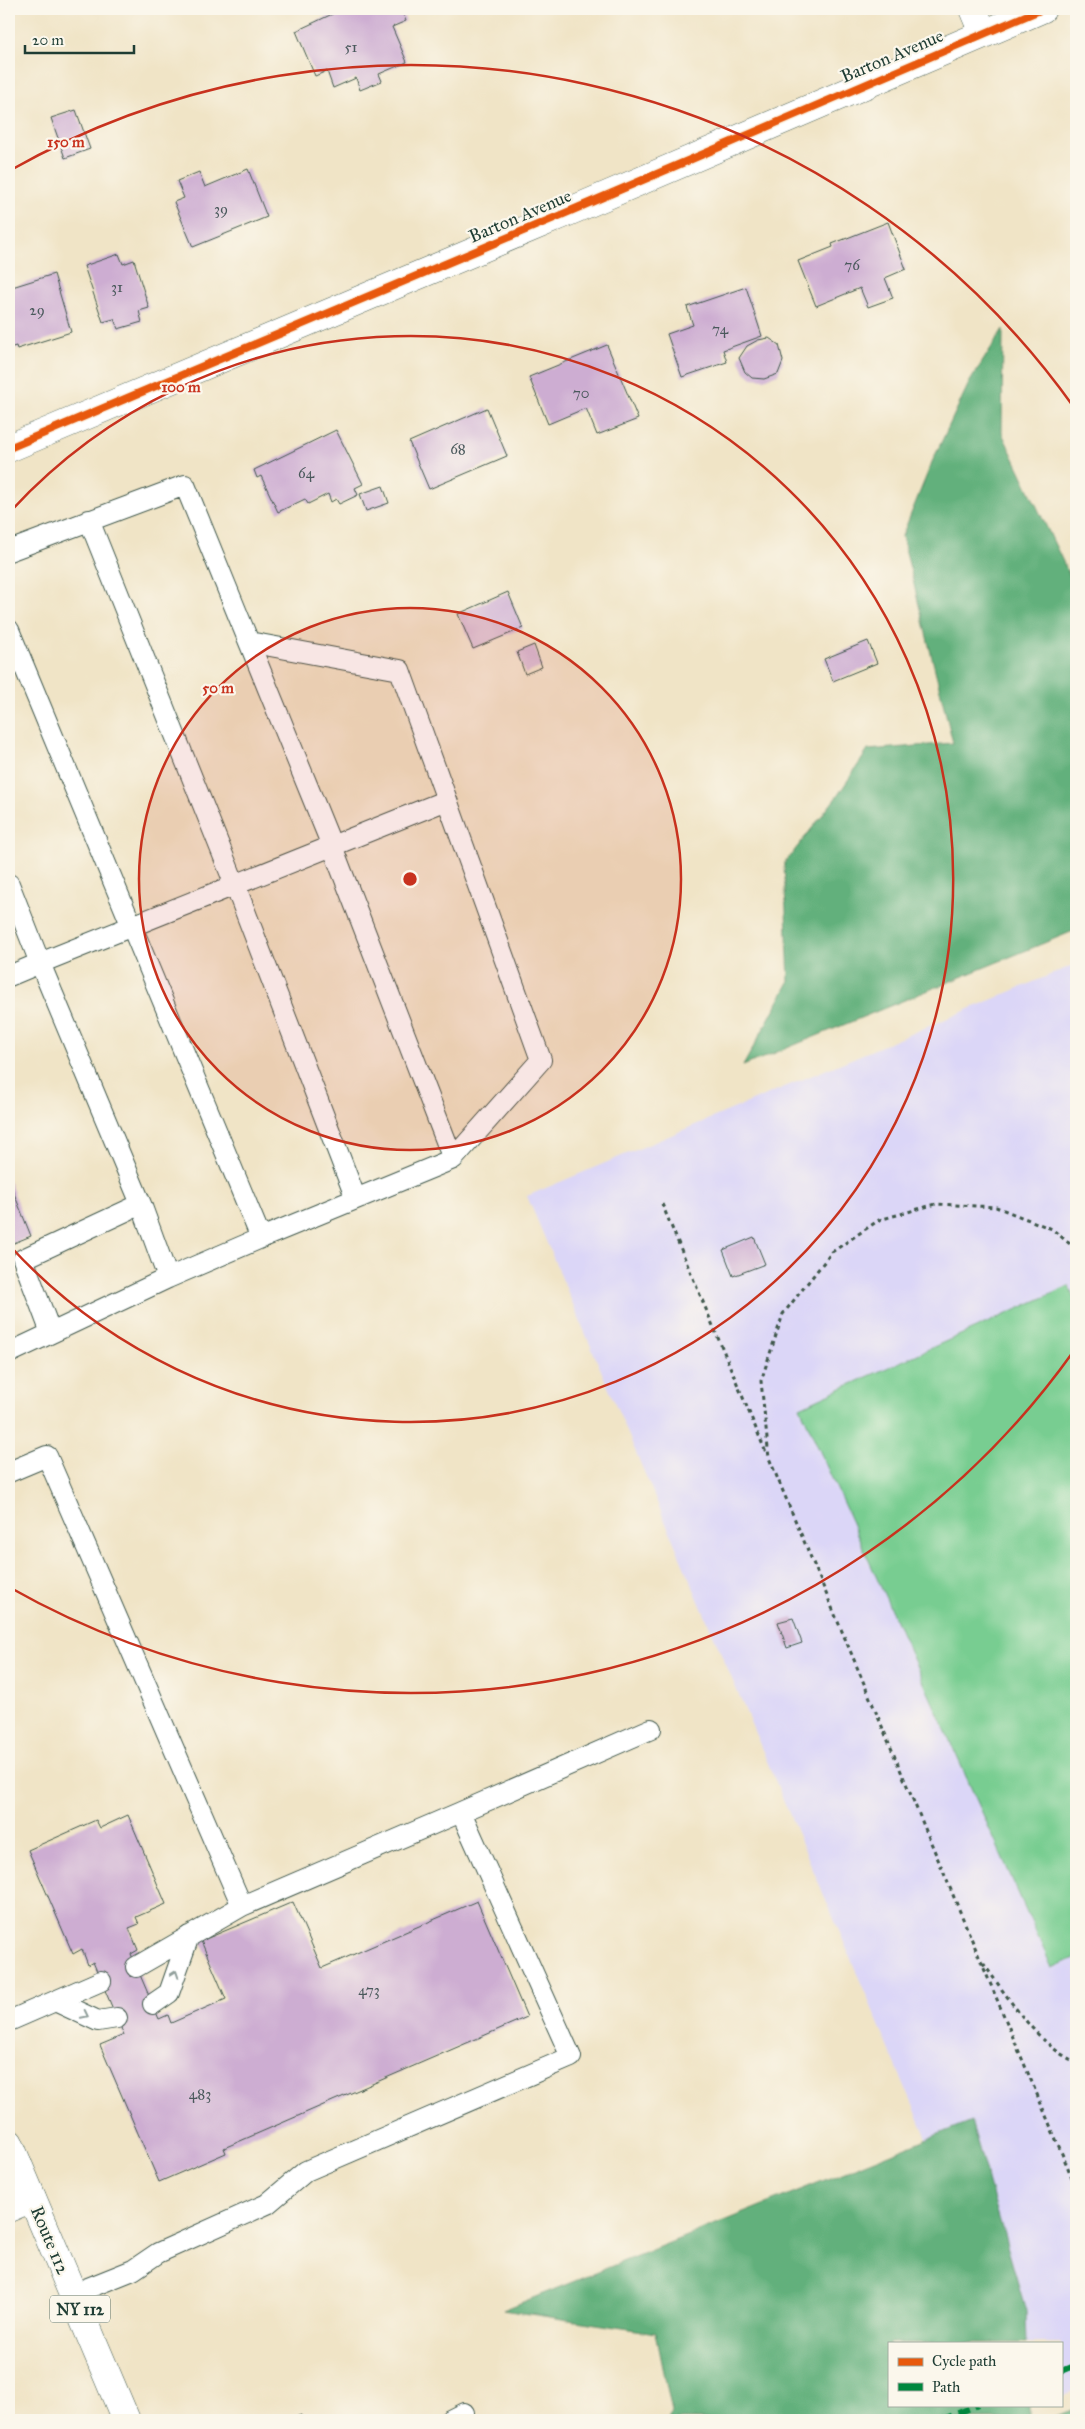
<svg xmlns="http://www.w3.org/2000/svg" width="1085" height="2429" font-family="'IM FELL Great Primer',serif">
<style>
.built{fill:#dbd6f7}
.green{fill:#78cd91;stroke:#4c8562}
.forest{fill:#62b07b;stroke:#407658}
.building{fill:#cdadd2}
.lines{fill:none;stroke-linecap:round;stroke-linejoin:round}
.service-casing{stroke:#3e564a;stroke-width:22}
.minor-casing{stroke:#3e564a;stroke-width:29}
.tertiary-casing{stroke:#3e564a;stroke-width:29}
.primary-casing{stroke:#3e564a;stroke-width:29}
.path{stroke:#3e564a;stroke-width:3;stroke-dasharray:4 4;stroke-linecap:butt}
.service{stroke:#fff;stroke-width:20}
.minor{stroke:#fff;stroke-width:28}
.tertiary{stroke:#fff;stroke-width:28}
.primary{stroke:#fff;stroke-width:28}
.quiet{stroke:#00873e;stroke-width:6;stroke-dasharray:12 6;stroke-linecap:butt}
.cycleway-casing{stroke:#fbf7ec;stroke-width:11}
.cycleway{stroke:#e8590c;stroke-width:8}
.oneway{stroke:#8f9e9a}
.ring{fill:none;stroke:#c8321e;stroke-width:2.5}
.labels{text-anchor:middle;dominant-baseline:central;stroke-width:4.5;stroke-linejoin:round;paint-order:stroke}
.number-label{font-size:15px;fill:#4a595c}
.shield{fill:#fbf7ec;stroke:#61756b;stroke-width:1}
.shield-label{font-size:16px;font-weight:bold;fill:#1f3d34}
.street-label{font-size:18px;fill:#1f3d34;stroke:#fbf7ec}
.centre{fill:#c8321e;stroke:#fbf7ec;stroke-width:2.5}
.ring-label{font-size:15px;text-anchor:middle;font-weight:bold;fill:#c8321e;stroke:#fbf7ec;stroke-width:4.5;stroke-linejoin:round;paint-order:stroke}
</style>
<rect width="100%" height="100%" fill="#fbf7ec"/>
<filter id="ink" filterUnits="userSpaceOnUse"><feTurbulence type="fractalNoise" baseFrequency=".02" numOctaves="2"/><feDisplacementMap in="SourceGraphic" scale="10" xChannelSelector="R" yChannelSelector="G"/><feConvolveMatrix kernelMatrix="1 2 1 2 8 2 1 2 1" color-interpolation-filters="sRGB"/></filter>
<filter id="wash" filterUnits="userSpaceOnUse"><feTurbulence type="fractalNoise" baseFrequency=".0096" numOctaves="4" result="noise"/><feDisplacementMap in="SourceGraphic" scale="20" xChannelSelector="R" yChannelSelector="G"/><feGaussianBlur stdDeviation="1.12" result="paint"/><feColorMatrix in="noise" values="0 0 0 0 0 0 0 0 0 0 0 0 0 0 0 0 0 1.4 0 .05"/><feComposite in="paint" operator="in"/></filter>
<g filter="url(#wash)">
<rect width="100%" height="100%" fill="#f0e4c6"/>
<path class="built" d="M1076,964v1427l-15,6v-54h-66l16,-7 -484,-1140z"/>
<path class="green" d="M1069,1286l7,17v654l-24,11 -252,-561z"/>
<path class="forest" d="M1003,329l-1,104 74,156v341l-333,136 46,-84 -5,-118 54,-69 30,-45 85,-7 -51,-207 30,-74 37,-79z
M971,2121l55,190 1,32h-138v62h140v15h-361l4,-8 -16,-79 -153,-23z
M1076,2408v12h-29z"/>
<g id="blocks">
<path class="building" d="M343,9h58l5,12 -14,6 15,35 -28,12 3,7 -22,9 -4,-12 -23,10 -6,-17 -12,5 -19,-45z
M76,110l14,39 -25,9 -14,-40z
M248,169l19,48 -74,30 -19,-45 10,-4 -7,-17 22,-9 6,15z
M888,222l18,47 -21,9 8,20 -25,9 -8,-19 -44,18 -18,-45 35,-14 -1,-3z
M119,254l4,10 11,-4 15,48 -10,3 3,11 -24,7 -4,-10 -11,3 -19,-56z
M54,274l17,58 -54,17 -1,-3 -7,2v-60z
M746,287l16,49 -39,14 4,12 -45,15 -15,-43 26,-9 -6,-18z
M769,338l10,7 4,16 -5,13 -14,5 -12,-1 -7,-6 -6,-14 8,-12 11,-6z
M607,345l31,74 -41,16 -11,-27 -38,16 -19,-47z
M487,408l20,48 -78,33 -20,-47z
M336,430l27,54 -8,4 3,7 -19,9 -3,-5 -5,3 -3,-8 -20,10 -3,-5 -27,13 -17,-36 -4,2 -3,-8z
M383,486l6,17 -23,8 -6,-17z
M508,592l15,36 -50,21 -15,-35z
M868,641l9,22 -44,18 -9,-22z
M534,645l8,22 -17,7 -8,-22z
M9,1181l22,55 -22,9z
M754,1237l11,27 -32,12 -10,-26z
M793,1618l9,25 -15,5 -9,-26z
M128,1815l38,89 -30,13 3,7 -10,4 9,22 -7,4 28,65 9,-4 3,8 55,-24 -25,-58 92,-39 29,66 155,-67 50,116 -303,131 2,5 -67,29 -59,-137 24,-10 -31,-73 -5,3 -6,-16 -9,5 -45,-104 68,-30 4,8z
M301,2415l2,5h-16z"/>
</g>
</g>
<g filter="url(#ink)">
<use href="#blocks" fill-opacity="0" stroke="#3e564a" stroke-width="1"/>
<g class="lines">
<g class="service-casing">
<path id="service" d="M89,520l146,365 121,314
M9,551l176,-66 147,361 -292,117 101,241 27,74
M9,630l252,608 -93,40 -159,75
M249,642l151,28 141,390 -88,99
M9,884l31,79 -31,13
M261,1238l192,-79 -121,-313 115,-46
M51,1333l-28,-74 118,-55
M9,1472l38,-16 195,450
M461,1812l190,-83
M55,2001l43,20 19,-3
M153,2004l16,-11 20,-57
M9,2021l92,-40
M73,2294l60,-24 25,-17 109,-49 39,-33 265,-114 -110,-245 -219,94 -106,61
M450,2420l14,-7"/>
</g>
<g class="minor-casing">
<path id="minor" d="M973,9l10,24
M9,2208l23,-10"/>
</g>
<g class="tertiary-casing">
<path id="tertiary" d="M9,448l552,-233 481,-206"/>
</g>
<g class="primary-casing">
<path id="primary" d="M9,2143l117,277"/>
</g>
<path class="path" d="M662,1204l105,251
M1076,1249l-24,-20 -56,-22 -60,-3 -57,16 -47,32 -49,62 -22,67 8,77 307,729
M983,1963c24,33 55,83 93,99"/>
<use href="#service" class="service"/>
<use href="#minor" class="minor"/>
<use href="#tertiary" class="tertiary"/>
<use href="#primary" class="primary"/>
<path class="quiet" d="M1061,2371l15,-6
M941,2420l37,-15"/>
<g class="cycleway-casing">
<path id="cycleway" d="M9,448l552,-233 481,-206"/>
</g>
<use href="#cycleway" class="cycleway"/>
</g>
<defs><path id="oneway-chevron" d="M-2-3.5L2.5 0L-2 3.5" fill="none" stroke-width="1.6" stroke-linecap="round" stroke-linejoin="round" transform="scale(1.25)"/></defs>
<g class="oneway">
<use href="#oneway-chevron" transform="translate(175 1974) rotate(-71)"/>
<use href="#oneway-chevron" transform="translate(85 2015) rotate(26)"/>
</g>
</g>
<circle cx="410" cy="879" r="271" fill="#c8321e" fill-opacity=".12"/>
<g class="ring">
<circle cx="410" cy="879" r="271"/>
<path d="M10 512A543 543 0 1 1 10 1246"/>
<path d="M1073 1352A814 814 0 0 1 9 1587M9 171A814 814 0 0 1 1073 406"/>
</g>
<g class="labels">
<g class="number-label">
<text x="351" y="47">51</text>
<text x="221" y="209">39</text>
<text x="852" y="265">76</text>
<text x="117" y="287">31</text>
<text x="37" y="310">29</text>
<text x="720" y="329">74</text>
<text x="581" y="393">70</text>
<text x="458" y="449">68</text>
<text x="306" y="473">64</text>
<text x="369" y="1990">473</text>
<text x="200" y="2094">483</text>
</g>
<rect class="shield" x="50" y="2295.5" width="60" height="27" rx="4"/>
<g class="shield-label">
<text x="80" y="2309">NY 112</text>
</g>
<g class="street-label">
<text transform="translate(892 56) rotate(-23)">Barton Avenue</text>
<text transform="translate(520 216) rotate(-23)">Barton Avenue</text>
<text transform="translate(50 2240) rotate(67)">Route 112</text>
</g>
</g>
<circle cx="410" cy="879" r="8" class="centre"/>
<g class="ring-label">
<text x="66" y="147">150 m</text>
<text x="181" y="392">100 m</text>
<text x="218" y="693">50 m</text>
</g>
<rect width="1085" height="2429" fill="none" stroke="#fbf7ec" stroke-width="30"/>
<rect x="888" y="2342" width="175" height="65" fill="#fbf7ec" stroke="#a3ada2"/>
<rect x="898" y="2358" width="25" height="8" fill="#e8590c" stroke="#a3ada2"/>
<text x="932" y="2366" font-size="15" fill="#1f3d34">Cycle path</text>
<rect x="898" y="2383" width="25" height="8" fill="#00873e" stroke="#a3ada2"/>
<text x="932" y="2392" font-size="15" fill="#1f3d34">Path</text>
<path d="M25 45v8h109v-8" fill="none" stroke="#1f3d34" stroke-width="2.5"/>
<text x="32" y="45" font-size="15" fill="#1f3d34" stroke="#fbf7ec" stroke-width="4" paint-order="stroke">20 m</text>
</svg>
